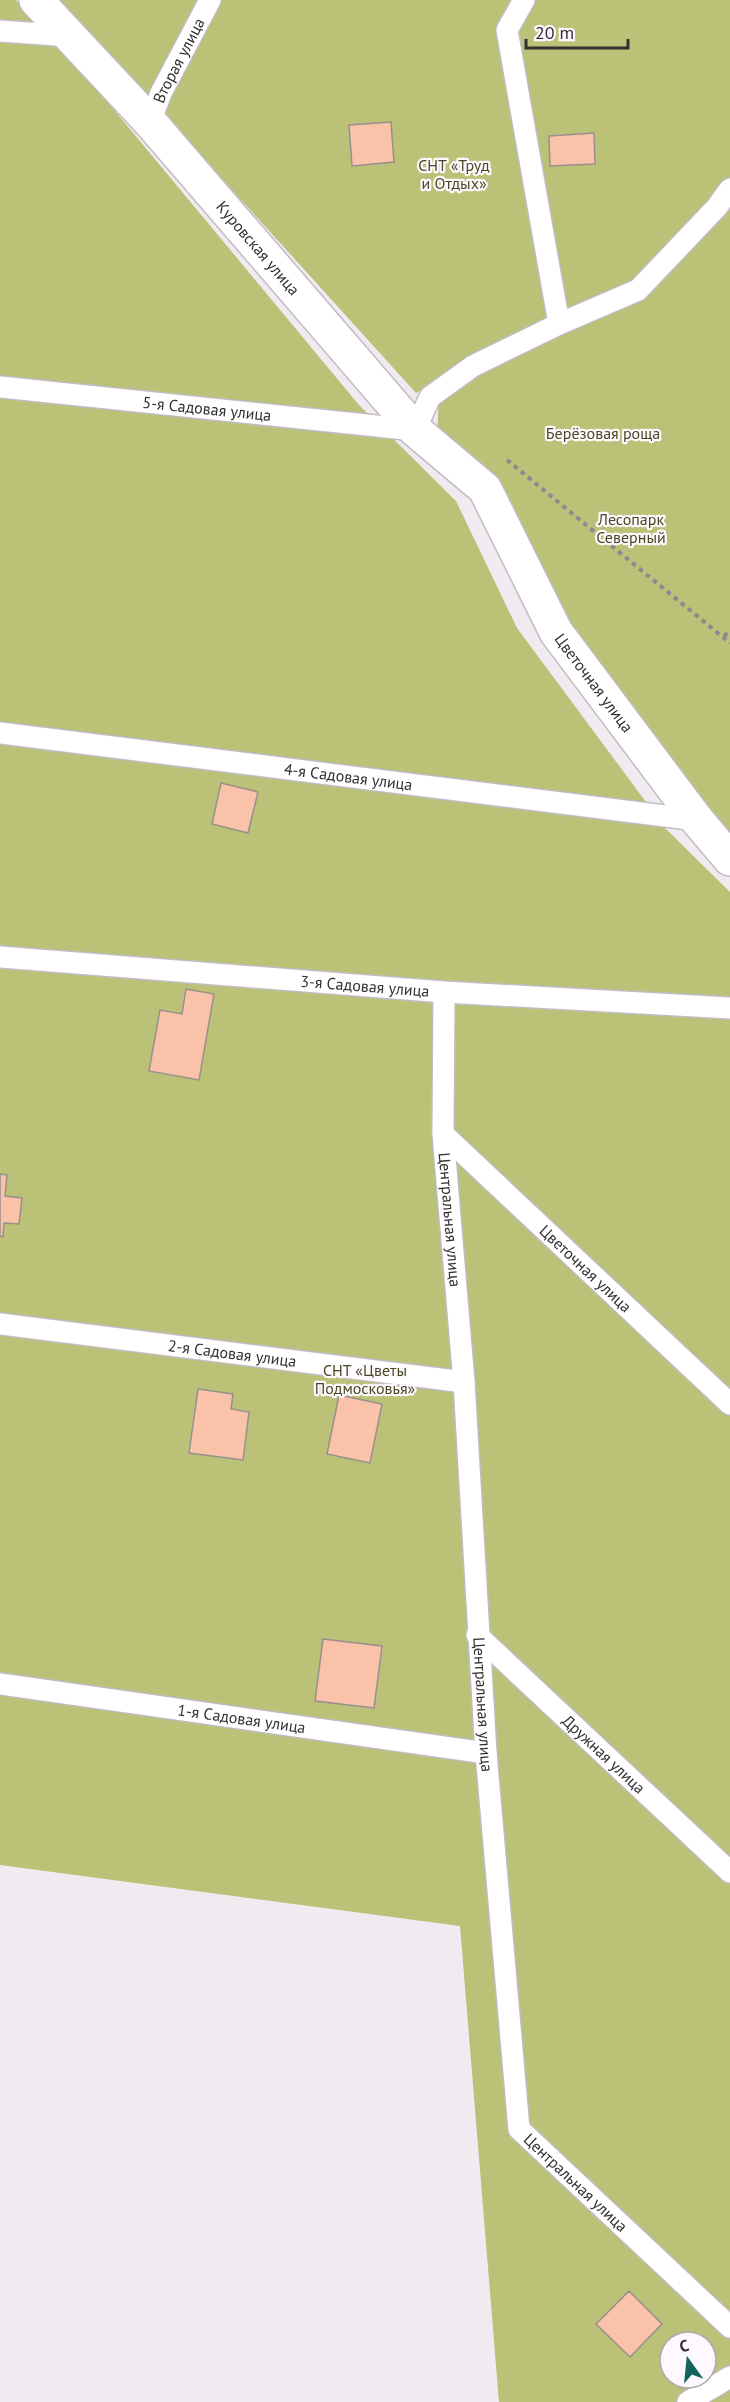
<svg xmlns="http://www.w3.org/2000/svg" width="730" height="2402" font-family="'PT Sans',sans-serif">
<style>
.green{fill:#bbc176;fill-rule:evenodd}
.building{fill:#fac2a9;stroke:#98908d;stroke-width:1.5}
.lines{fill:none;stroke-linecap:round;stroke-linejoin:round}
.service-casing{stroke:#c1bcc2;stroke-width:24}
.minor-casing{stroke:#c1bcc2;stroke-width:36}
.path{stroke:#8d898e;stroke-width:4;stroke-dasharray:4.5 4.5;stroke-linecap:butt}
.service{stroke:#fff;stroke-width:21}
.minor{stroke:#fff;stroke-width:33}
.labels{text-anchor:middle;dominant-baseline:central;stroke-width:4.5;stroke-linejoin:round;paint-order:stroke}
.street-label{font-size:16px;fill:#323033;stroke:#fef9ff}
.park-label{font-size:16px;fill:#484b22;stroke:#fef9ff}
</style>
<rect width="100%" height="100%" fill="#f1ebf1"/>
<path class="green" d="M0,0h16l50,52 293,353 97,96 61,127 149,201 64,63v1510h-231l-39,-476 -460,-61zM670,2342h36v36h-36z
M60,0h670v854l-293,-414 2,-51 68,-46 -91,50z"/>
<path class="building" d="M391,122l3,40 -42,4 -3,-41z
M594,133l1,31 -45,2 -1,-30z
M221,783l37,9 -10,41 -36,-9z
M186,989l28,5 -15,86 -50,-9 11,-61 22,4z
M0,1174l7,1 -2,21 17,2 -3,26 -15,-1 -1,14 -3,-1z
M198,1389l35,5 -2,15 18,3 -6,48 -54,-7z
M339,1395l43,9 -12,59 -43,-9z
M323,1639l59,7 -8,62 -59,-7z
M629,2291l33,33 -32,33 -34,-33z"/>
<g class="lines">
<g class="service-casing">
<g id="service">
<path d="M0,31l70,5"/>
<path id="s1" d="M150,122l11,-29 49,-93"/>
<path d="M559,324l79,-34 79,-83 13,-18"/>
<path id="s2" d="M0,387l415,43 15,-33 43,-31 86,-42 -52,-294 17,-30"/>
<path id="s3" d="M0,733l697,87"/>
<path id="s4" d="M0,957l444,35 286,16"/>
<path id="s5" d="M444,992l-1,142 21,248 22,371 33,376 211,198"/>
<path id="s6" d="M443,1134l287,270"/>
<path id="s7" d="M0,1324l464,58"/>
<path id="s8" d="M477,1635l253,237"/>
<path id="s9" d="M0,1684l486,69"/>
<path d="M688,2402l42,-25"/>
</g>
</g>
<g class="minor-casing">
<g id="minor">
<path id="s10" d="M36,0l114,122 265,308 70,59 71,143 141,188 33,39"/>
</g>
</g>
<path class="path" d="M507,460l223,183
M724,636l6,-5"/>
<use href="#service" class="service"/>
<use href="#minor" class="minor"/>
</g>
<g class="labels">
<g class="street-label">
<text stroke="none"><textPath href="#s1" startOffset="68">Вторая улица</textPath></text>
<text stroke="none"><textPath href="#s10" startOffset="333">Куровская улица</textPath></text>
<text stroke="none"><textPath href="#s2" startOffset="208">5-я Садовая улица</textPath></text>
<text stroke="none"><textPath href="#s10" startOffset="888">Цветочная улица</textPath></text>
<text stroke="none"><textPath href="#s3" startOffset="351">4-я Садовая улица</textPath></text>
<text stroke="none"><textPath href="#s4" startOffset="366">3-я Садовая улица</textPath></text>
<text stroke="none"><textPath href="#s5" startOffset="228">Центральная улица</textPath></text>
<text stroke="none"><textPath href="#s6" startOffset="196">Цветочная улица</textPath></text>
<text stroke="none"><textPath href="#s7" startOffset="234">2-я Садовая улица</textPath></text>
<text stroke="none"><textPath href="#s5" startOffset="714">Центральная улица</textPath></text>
<text stroke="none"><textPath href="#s9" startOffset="244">1-я Садовая улица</textPath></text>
<text stroke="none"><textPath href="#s8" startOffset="174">Дружная улица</textPath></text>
<text stroke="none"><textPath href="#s5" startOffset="1218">Центральная улица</textPath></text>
</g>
<g class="park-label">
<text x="454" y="165">СНТ «Труд<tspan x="454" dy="18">и Отдых»</tspan></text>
<text x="603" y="433">Берёзовая роща</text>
<text x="631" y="519">Лесопарк<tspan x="631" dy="18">Северный</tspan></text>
<text x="365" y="1370">СНТ «Цветы<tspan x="365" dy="18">Подмосковья»</tspan></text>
</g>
</g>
<g transform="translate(688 2360) rotate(345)"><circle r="28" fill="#fef9ff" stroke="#aca9ad" stroke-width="1.5"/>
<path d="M0-4.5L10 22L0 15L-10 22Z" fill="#146360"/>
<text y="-9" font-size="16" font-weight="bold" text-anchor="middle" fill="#323033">С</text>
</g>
<path d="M526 39v9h102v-9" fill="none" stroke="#323033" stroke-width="3"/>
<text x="535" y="39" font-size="18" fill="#323033" stroke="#fef9ff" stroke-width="4.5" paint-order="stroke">20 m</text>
</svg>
